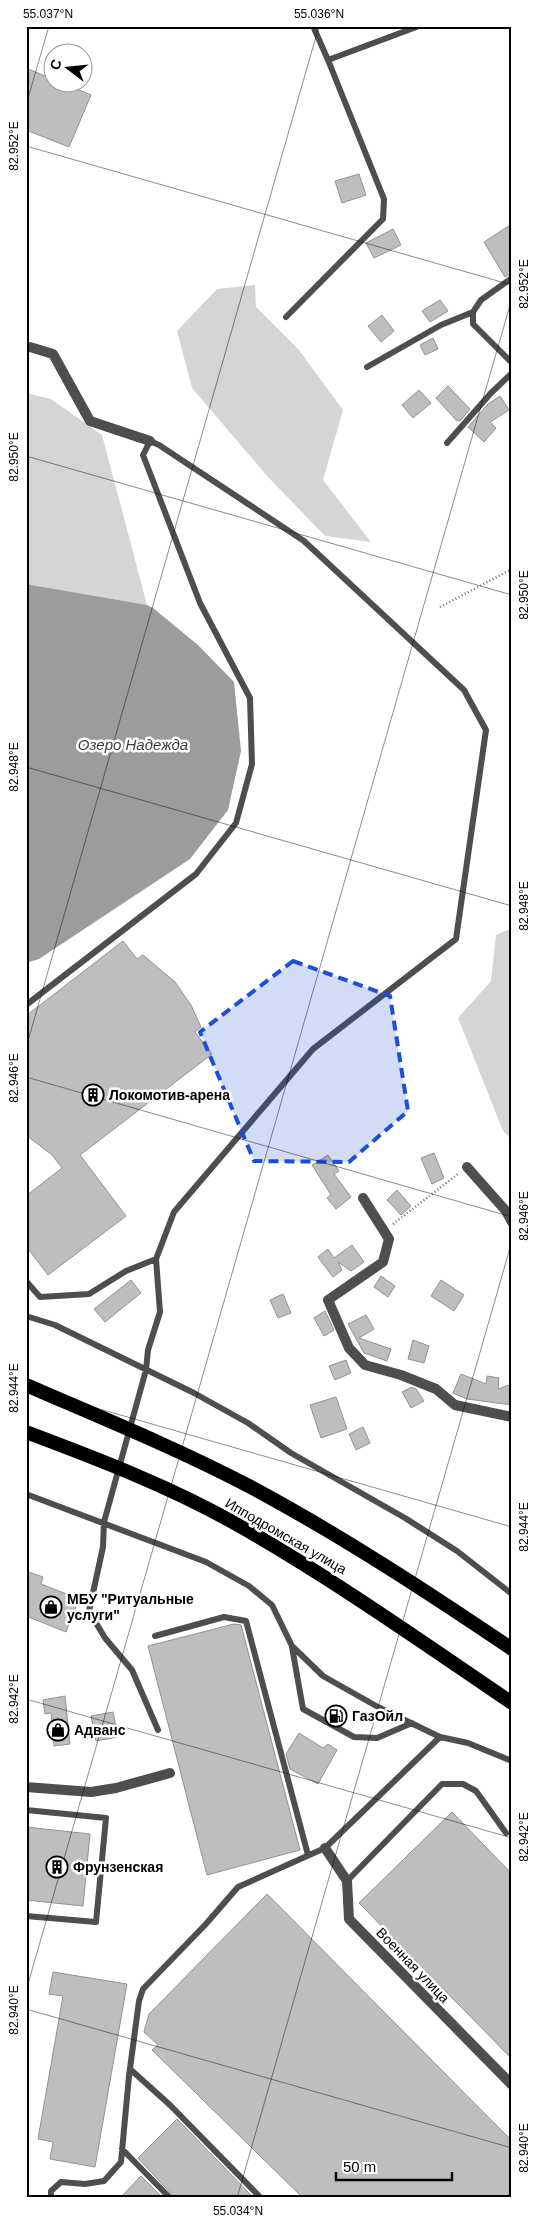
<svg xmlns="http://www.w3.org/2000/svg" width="538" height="2224" font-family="Helvetica,sans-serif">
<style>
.green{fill:#d5d5d5}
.water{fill:#9c9c9c}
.building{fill:#bebebe;stroke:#929292}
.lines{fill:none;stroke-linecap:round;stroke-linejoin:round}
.path{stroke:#707070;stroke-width:2.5;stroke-dasharray:1 2.5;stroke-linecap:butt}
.service{stroke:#4e4e4e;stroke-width:6}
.minor{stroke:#4e4e4e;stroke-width:10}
.trunk{stroke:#000;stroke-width:14}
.marked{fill:#1d4ed8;fill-opacity:0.2;stroke:#1d4ed8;stroke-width:4;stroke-dasharray:10 6;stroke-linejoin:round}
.ticks{fill:none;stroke:#000;stroke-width:1;stroke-opacity:0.45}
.labels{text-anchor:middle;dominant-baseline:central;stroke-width:5;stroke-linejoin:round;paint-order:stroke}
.poi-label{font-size:14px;font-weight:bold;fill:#000;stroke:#fff;text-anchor:start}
.street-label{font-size:14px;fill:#000;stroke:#fff}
.water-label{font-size:15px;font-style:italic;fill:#3d3d3d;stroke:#fff}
.neatline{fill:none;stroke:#000;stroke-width:2}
.ticks-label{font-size:12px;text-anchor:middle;fill:#000}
</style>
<rect width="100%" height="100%" fill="#fff"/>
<path class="green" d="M255,285l1,22 43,43 44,60 -20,70 48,62 -46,-6 -57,-59 -76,-89 -15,-57 40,-42z
M26,393l25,6 51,36 45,170 -121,-21z
M512,928v212l-9,-9 -45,-113 33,-37 5,-46z"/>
<path class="water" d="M26,584l121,21 6,3 45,37 36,37 7,69 -13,59 -38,49 -151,100 -13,4z"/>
<path class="building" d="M26,68l26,11v3h9l30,13 -22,52 -43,-17z
M359,174l7,21 -24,8 -7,-22z
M512,224v49l-7,4 -21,-35z
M393,229l8,16 -27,13 -8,-15z
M440,300l8,11 -18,11 -8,-11z
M382,315l12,16 -13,11 -13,-16z
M433,338l5,11 -13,6 -5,-10z
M448,386l22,23 -10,12 -4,-1 -20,-22z
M419,390l12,13 -18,15 -11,-13z
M500,396l9,14 -19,12 6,6 -12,14 -16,-15 20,-23z
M123,941l14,18 6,-4 32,27 16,23 10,22 -6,5 17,22 -132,101 46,61 -78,59 -22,-29v-50l36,-28 -10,-13 -26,-20v-119z
M434,1153l10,25 -12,6 -11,-26z
M328,1155l11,16 -5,3 17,23 -15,12 -9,-11 4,-3 -19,-30z
M397,1190l14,16 -10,9 -14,-15z
M352,1245l12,17 -13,9 -13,-9 4,8 -9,7 -15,-20 10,-8 6,9z
M381,1276l14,10 -7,11 -14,-10z
M131,1280l10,13 -36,29 -11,-13z
M441,1280l23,15 -10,16 -23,-15z
M283,1294l8,19 -13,5 -8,-18z
M325,1311l9,19 -10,6 -10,-18z
M366,1315l8,14 -15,9 32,11 -4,12 -23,-8 -16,-29z
M413,1340l16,6 -5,17 -16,-4z
M346,1360l5,13 -16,7 -6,-14z
M461,1374l25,10 1,-8 12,2 -1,11 14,-5v21l-45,-6 -14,-6z
M412,1387l4,2 8,12 -13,7 -9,-16z
M336,1397l11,32 -26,9 -11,-33z
M363,1427l7,16 -14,7 -7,-16z
M26,1571l17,6 -2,7 38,15 -13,33 -40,-16z
M234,1624l7,1 59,225 -93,25 -59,-229z
M65,1696l5,48 -16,2 -3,-33 -6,1 -2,-14z
M113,1712l5,25 -22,4 -5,-25z
M299,1733l24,15 5,-4 9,6 -19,34 -28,-15 -4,-15z
M452,1812l60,62v185l-153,-156z
M26,1827l64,7 -7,72 -57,-6z
M267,1894l245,247v57h-209l-151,-148 6,-5 -14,-13 5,-18z
M53,1972l74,12 -32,183 -45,-8 3,-17 -15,-3 25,-143 -14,-2z
M177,2119l77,79h-79l-37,-40z
M141,2176l22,22h-43z"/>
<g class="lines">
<path class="path" d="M440,607l72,-38
M393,1224l65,-50"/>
<path class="service" d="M313,26l15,34 91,-34
M512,278l-31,22 -8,12v12l39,39
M286,317l97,-98 1,-20 -56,-139
M367,367l74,-42 32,-13
M447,443l44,-50 21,-20
M26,1005l170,-131 40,-51 16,-59 -2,-66 -50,-95 -57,-148 7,-14 9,4 145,96 160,149 22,40 -30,209 -143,110 -139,163 -18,47 4,53 -12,38 -2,20 -42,152 -1,25 -14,64 16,27 27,32 26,60
M26,1281l14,16 49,-3 37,-23 30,-12
M26,1316l29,9 139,68 54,30 43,30 114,65 52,33 55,43
M26,1494l180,68 43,24 23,19 20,41 31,30 55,31 62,30 28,6 44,18
M155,1636l69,-19 22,4 62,234
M292,1647l11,62 51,28 23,1 35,-15
M26,1810l80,8 -10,104 -70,-6
M347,1881l95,-97h21l13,7 30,42
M130,2069l40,36 91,93
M122,2149l48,49
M51,2198v-7l10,-9 24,2 19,-3 17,-19 8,-86 10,-75 4,-12 62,-64 33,-38 87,-39 115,-111"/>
<path class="minor" d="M26,348l4,-1 23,7 37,67 60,20
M467,1167l39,44 6,11
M363,1198l26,41 -6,23 -55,38 21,48 16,17 36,10 35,14 19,16 57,12
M26,1787l65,5 25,-4 54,-15
M325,1848l22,33 2,38 163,166"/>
<path class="trunk" d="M26,1385c74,32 150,63 221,100 92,49 179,106 265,164
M26,1432c72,27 145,55 212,93 95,54 184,117 274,178"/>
</g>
<path class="marked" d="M293,961l97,35 18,115 -59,51 -95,-1 -54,-129z"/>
<path class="ticks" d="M26,105l23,-79M26,146l486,139M26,456l486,139M26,767l486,139M26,1048l293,-1022M26,1077l486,140M26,1388l486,139M26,1699l486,139M26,1991l486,-1693M26,2009l486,139M237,2198l275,-957M508,2198l4,-14"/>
<defs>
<g id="building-ring" transform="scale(1.125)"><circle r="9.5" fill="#fff" stroke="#000" stroke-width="1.5"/><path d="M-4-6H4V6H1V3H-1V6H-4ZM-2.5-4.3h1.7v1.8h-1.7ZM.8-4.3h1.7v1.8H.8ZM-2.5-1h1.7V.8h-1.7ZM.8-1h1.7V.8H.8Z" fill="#000"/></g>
<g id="shop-ring" transform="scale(1.125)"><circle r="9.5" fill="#fff" stroke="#000" stroke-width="1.5"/><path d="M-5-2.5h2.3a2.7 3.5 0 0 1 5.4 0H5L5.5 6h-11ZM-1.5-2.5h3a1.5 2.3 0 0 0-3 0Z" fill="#000"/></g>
<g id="fuel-ring" transform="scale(1.125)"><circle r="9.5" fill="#fff" stroke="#000" stroke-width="1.5"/><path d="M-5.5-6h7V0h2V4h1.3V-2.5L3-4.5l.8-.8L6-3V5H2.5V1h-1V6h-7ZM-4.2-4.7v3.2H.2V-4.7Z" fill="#000"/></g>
</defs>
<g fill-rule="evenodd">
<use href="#building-ring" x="93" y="1095"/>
<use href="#shop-ring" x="51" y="1607"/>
<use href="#fuel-ring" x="336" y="1716"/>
<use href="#shop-ring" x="58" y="1730"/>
<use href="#building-ring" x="57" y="1867"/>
</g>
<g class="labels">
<g class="poi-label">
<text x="109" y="1095">Локомотив-арена</text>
<text x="67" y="1599">МБУ "Ритуальные<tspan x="67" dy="16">услуги"</tspan></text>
<text x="352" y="1716">ГазОйл</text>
<text x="74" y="1730">Адванс</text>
<text x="73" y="1867">Фрунзенская</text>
</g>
<g class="street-label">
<text transform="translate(286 1536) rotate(30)">Ипподромская улица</text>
<text transform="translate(413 1965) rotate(46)">Военная улица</text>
</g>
<g class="water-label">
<text x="133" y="744">Озеро Надежда</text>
</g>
</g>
<rect width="538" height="2224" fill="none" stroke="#ffffff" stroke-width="55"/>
<g transform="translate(68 68) rotate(286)"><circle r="24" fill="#ffffff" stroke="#999999"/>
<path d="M0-4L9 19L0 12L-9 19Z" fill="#000000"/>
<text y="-8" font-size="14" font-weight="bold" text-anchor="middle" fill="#000000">С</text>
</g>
<path d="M336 2172v8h116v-8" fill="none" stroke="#000000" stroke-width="2.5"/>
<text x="343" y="2172" font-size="15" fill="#000000" stroke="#ffffff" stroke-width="4" paint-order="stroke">50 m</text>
<rect x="28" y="28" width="482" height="2168" class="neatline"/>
<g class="ticks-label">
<text x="48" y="18">55.037°N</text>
<text x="319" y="18">55.036°N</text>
<text transform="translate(14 146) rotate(-90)" y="4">82.952°E</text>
<text transform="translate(524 284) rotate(-90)" y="4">82.952°E</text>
<text transform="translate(14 457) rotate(-90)" y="4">82.950°E</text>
<text transform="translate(524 595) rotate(-90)" y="4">82.950°E</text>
<text transform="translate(14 767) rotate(-90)" y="4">82.948°E</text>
<text transform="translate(524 906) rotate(-90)" y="4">82.948°E</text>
<text transform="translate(14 1078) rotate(-90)" y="4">82.946°E</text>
<text transform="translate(524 1216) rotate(-90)" y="4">82.946°E</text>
<text transform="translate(14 1388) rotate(-90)" y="4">82.944°E</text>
<text transform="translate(524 1527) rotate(-90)" y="4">82.944°E</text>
<text transform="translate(14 1699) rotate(-90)" y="4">82.942°E</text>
<text transform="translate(524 1837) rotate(-90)" y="4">82.942°E</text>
<text transform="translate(14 2010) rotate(-90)" y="4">82.940°E</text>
<text transform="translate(524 2148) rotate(-90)" y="4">82.940°E</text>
<text x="238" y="2215">55.034°N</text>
</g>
</svg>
